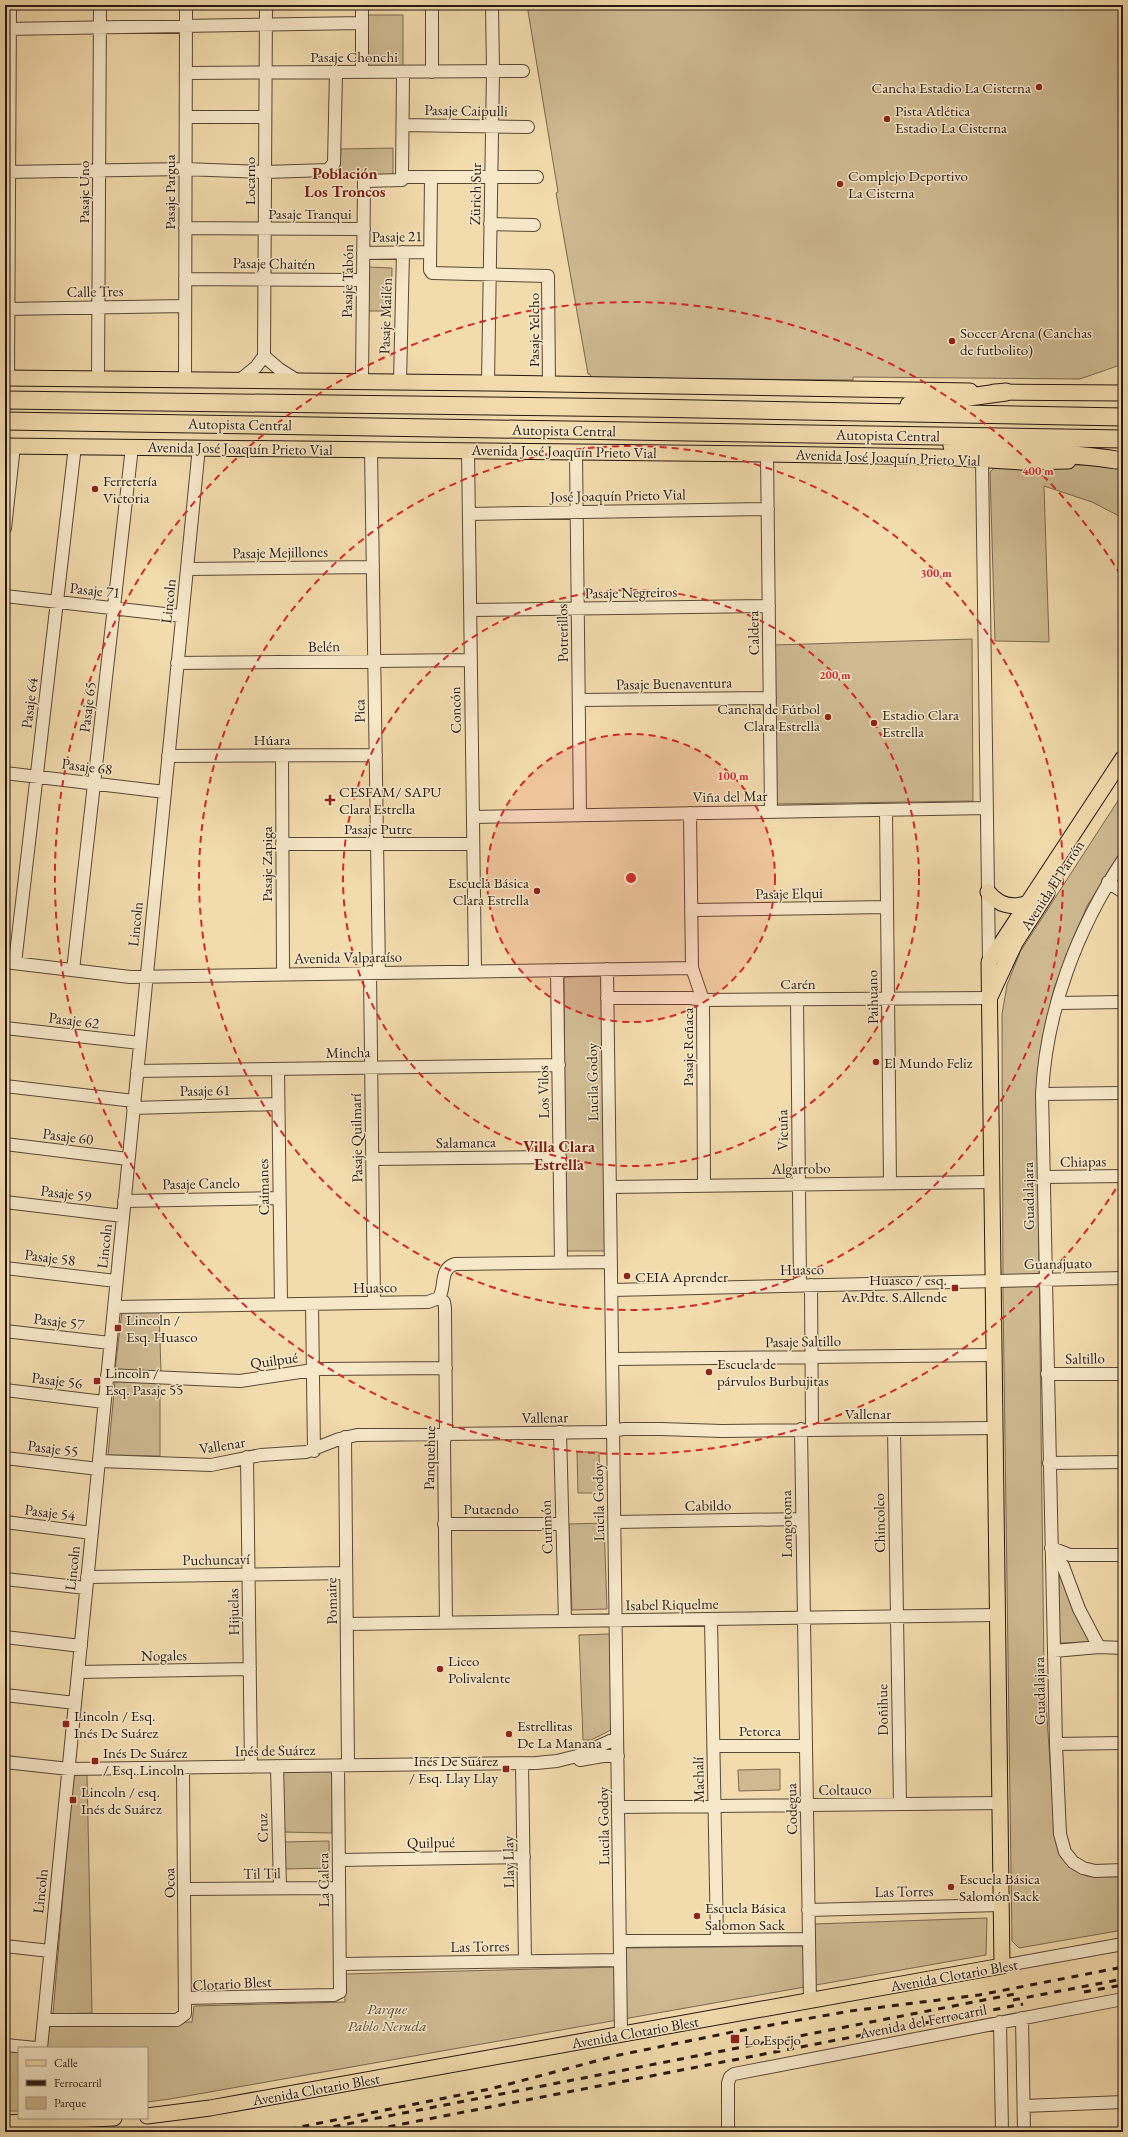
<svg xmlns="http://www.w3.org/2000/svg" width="1128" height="2137" font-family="'EB Garamond',serif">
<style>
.green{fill:#cfba92;stroke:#7b6850}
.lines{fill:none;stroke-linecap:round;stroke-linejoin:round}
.minor-casing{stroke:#5a4836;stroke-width:14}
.major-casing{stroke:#27170e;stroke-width:17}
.highway-casing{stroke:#27170e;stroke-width:19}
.minor{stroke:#f7e8ca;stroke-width:12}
.major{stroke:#f2dbad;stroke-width:15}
.highway{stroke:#f2dbad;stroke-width:17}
.rail{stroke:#27170e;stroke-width:3;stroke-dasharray:7 7;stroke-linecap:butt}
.ring{fill:none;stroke:#d62828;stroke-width:2;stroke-dasharray:7 5}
.poi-dot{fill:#8f2418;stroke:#f7e8ca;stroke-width:1.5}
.labels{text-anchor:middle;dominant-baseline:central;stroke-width:3;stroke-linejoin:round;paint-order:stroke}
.street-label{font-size:15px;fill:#27170e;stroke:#f7e8ca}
.poi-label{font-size:15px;fill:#27170e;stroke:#f7e8ca;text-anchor:start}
.park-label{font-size:15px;font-style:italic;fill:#594836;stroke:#f7e8ca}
.neighbourhood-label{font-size:16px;font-weight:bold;fill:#7a1f14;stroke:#f7e8ca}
.centre{fill:#d62828;stroke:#f7e8ca;stroke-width:2}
.ring-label{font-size:12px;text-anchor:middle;font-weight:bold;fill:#d62828;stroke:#f7e8ca;stroke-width:3;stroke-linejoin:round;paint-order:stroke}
</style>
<rect width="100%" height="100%" fill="#f2dbad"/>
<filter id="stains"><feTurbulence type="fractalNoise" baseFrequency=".005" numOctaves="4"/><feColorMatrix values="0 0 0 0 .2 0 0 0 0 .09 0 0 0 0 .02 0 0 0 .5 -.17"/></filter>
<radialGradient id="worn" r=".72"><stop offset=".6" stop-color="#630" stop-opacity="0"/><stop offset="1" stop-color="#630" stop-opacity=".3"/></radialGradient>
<path class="green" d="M527,5h596v359l-43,15 -227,-2v3l-262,-2 -1,-4h-2l-32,-181 2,-1z
M367,15h36v51h-36z
M393,148v25l-4,3 -52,2 3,-12 1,-17z
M369,267l23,1 -1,43h-23z
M997,465h126v53l-31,-16 -48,-16 5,156 -54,-1 -5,-169z
M972,639l1,162 -197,3 -2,-159z
M1123,793v57l-36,56 -33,82 -14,63 -3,42 7,580 11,164 26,36 6,3 36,1v53l-104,18 -7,-7 -9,-645 -1,-282 5,-29 13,-33z
M603,976l2,275h-39l-2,-274z
M122,1311l37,1 2,59 -46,-1z
M160,1381v75l-52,-1 7,-73z
M577,1452h22l1,41h-22z
M604,1523l3,86 -35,1 -3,-86z
M1059,1571l31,71 -32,1z
M610,1634l3,95 -22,11h-8l-4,-105z
M282,1769l51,1 -1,63 -50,-1z
M780,1769v21l-41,1 -1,-21z
M73,1774h14l5,239 -39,1z
M329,1841v27l-45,1v-27z
M987,1918l-1,37 -816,144 -23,3v-54h-100l3,-23 142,-3 2,-16 151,-4 -1,-28 273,-7 8,-19 190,-2 -1,-22z
M5,2050l14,1v60h-14z"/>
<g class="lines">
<g class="minor-casing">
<path id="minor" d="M432,5v67
M5,29l357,-6
M362,72v-67
M186,73l337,-2
M186,117h79
M403,125l125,2
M5,172l180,-3 80,3 63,-2 6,-7 2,-91
M402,177h135
M431,177l-1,93 2,3 116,3 1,108
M490,224l44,1
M185,228l179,1
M363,253l67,-1
M185,279l178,1
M5,309l180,-3
M264,356l15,13 19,12
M8,378l2,-373
M98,379l2,-374
M185,380l1,-375
M240,380l16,-13 8,-11 2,-351
M362,382l2,-201 38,-1 1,-108
M400,382l3,-130
M488,383l5,-312 -1,-66
M371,449l8,523
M468,450l7,521
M576,451l4,364
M767,454l4,358
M982,460l7,502
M469,514l299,-5
M5,528l9,-82
M187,569l186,-2
M5,596l177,20
M470,610l299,-4
M177,663l294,-3
M579,700l191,-2
M282,755l1,218
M168,756l208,-1
M5,773l160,19
M886,810l4,373
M690,813l2,155 11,32 1,186
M473,817l514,-9
M282,844h191
M1123,860c-46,69 -77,151 -81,234l14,650 4,90 5,18 8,10 10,6 12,3 28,-1
M1108,882l15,10
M691,910l196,-3
M5,962l125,15 562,-9
M15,963l60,-517
M607,969l14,1066
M73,970l59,-523
M557,970l4,292
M370,972l4,331
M607,998h84l12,2 286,-2
M797,999l3,286
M1058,1003l65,-1
M5,1028l135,15
M278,1069l3,235
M137,1071l422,-6
M5,1086l129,15
M1042,1094l81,-1
M133,1108l145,-4
M5,1144l123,15
M372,1159l188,-2
M1044,1177l79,-1
M610,1187l382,-5
M124,1201l155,-3
M5,1202l118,14
M5,1268l111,13
M811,1285l1,144
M612,1290l511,-12
M439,1298l5,4 1,6 1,126 -2,8 2,181
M312,1304l2,147
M114,1307l314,-5 11,-4c7,-12 0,-29 16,-34l156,-2
M5,1331l105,12
M613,1359l381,-4
M1047,1374h76
M107,1375l133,6 80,-12 126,-1
M5,1390l99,12
M801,1429l9,572
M894,1429l6,375
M560,1432l5,189
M345,1437l3,328
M247,1457l4,310
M5,1458l93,11
M99,1461l112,4 50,-10 45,-3 33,-13 18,-4 246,-3 21,-3h36l62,2 273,-3
M1049,1463l74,-1
M5,1522l87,11
M615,1522l187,-3
M444,1524h118
M1051,1548l12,18 16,43 20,38
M1052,1548l18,7h53
M87,1577l259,-4
M5,1579l81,9
M711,1619l6,321
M347,1624l650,-9
M5,1637l76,9
M1054,1651l45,-4 24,1
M78,1672l172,-3
M5,1695l70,8
M1056,1744l67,-1
M714,1746h92
M580,1760l23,-4h15
M5,1762l64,7 467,-6 21,-2 20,-5 40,-18
M522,1763l3,198
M277,1766l3,122
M618,1807l382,-4
M339,1860l185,-3
M185,1889l154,-1
M808,1910l193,-5
M620,1941l189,-2
M5,1946l45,5
M340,1964l280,-4
M1002,1966l121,-22
M186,1998l148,-3 6,-3 -2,-226
M1022,2018l2,114
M44,2020h133l8,-6 -2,-246
M1000,2022l2,110
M5,2045l31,3
M41,2048l158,-1601
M1024,2106l99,-4
M728,2132v-49l2,-6 4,-3 389,-75"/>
</g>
<g class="major-casing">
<path id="major" d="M5,378l483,5 482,8
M994,392l129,1
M5,446l762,8 172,3 83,5 46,-1
M988,892c10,13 24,17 40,11
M990,997l25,-54 32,-50
M147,2116l63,-8 792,-142 -13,-1004 134,-204
M5,2123l109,-5"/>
</g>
<g class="highway-casing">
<path id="highway" d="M5,400l640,8 478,9
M909,405l97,-13
M5,421l1118,18
M952,446c55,7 110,5 164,14"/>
</g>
<use href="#minor" class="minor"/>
<use href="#major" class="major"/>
<use href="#highway" class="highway"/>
<path class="rail" d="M1084,1992l39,-7
M1013,2000l110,-21
M275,2132l215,-43 129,-34 119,-24 112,-20 129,-16 144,-28
M306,2132l714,-139
M361,2132l662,-128"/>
</g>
<circle cx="631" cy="878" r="144" fill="#d62828" fill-opacity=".12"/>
<g class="ring">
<circle cx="631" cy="878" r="144"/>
<circle cx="631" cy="878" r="288"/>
<circle cx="631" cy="878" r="432"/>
<path d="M1122 1179A576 576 0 1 1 1122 577"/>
</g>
<g class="poi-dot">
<circle cx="1039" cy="87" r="4"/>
<circle cx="887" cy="119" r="4"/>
<circle cx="840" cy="184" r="4"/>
<circle cx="952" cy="341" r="4"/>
<circle cx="95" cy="489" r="4"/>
<circle cx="828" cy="717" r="4"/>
<circle cx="874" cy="723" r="4"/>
<path d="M328 794h4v4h4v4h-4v4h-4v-4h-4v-4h4z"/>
<circle cx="537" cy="891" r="4"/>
<circle cx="876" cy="1062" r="4"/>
<circle cx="627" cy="1276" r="4"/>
<rect x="951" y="1284" width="8" height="8" rx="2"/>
<rect x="114" y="1324" width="8" height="8" rx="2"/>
<circle cx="709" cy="1372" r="4"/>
<rect x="93" y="1377" width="8" height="8" rx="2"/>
<circle cx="440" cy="1669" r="4"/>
<rect x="62" y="1720" width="8" height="8" rx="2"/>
<circle cx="509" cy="1734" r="4"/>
<rect x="91" y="1757" width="8" height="8" rx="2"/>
<rect x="502" y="1765" width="8" height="8" rx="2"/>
<rect x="69" y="1796" width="8" height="8" rx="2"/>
<circle cx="951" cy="1887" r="4"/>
<circle cx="697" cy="1916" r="4"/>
<rect x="730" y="2034" width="10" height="10" rx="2"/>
</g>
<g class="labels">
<g class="street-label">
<text x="354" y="56">Pasaje Chonchi</text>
<text transform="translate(466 110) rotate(1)">Pasaje Caipulli</text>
<text transform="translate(249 181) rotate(-90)">Locarno</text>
<text transform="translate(83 192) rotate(-90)">Pasaje Uno</text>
<text transform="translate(169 192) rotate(-90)">Pasaje Pargua</text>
<text transform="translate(475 194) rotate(-89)">Zürich Sur</text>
<text x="310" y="213">Pasaje Tranqui</text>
<text transform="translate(397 236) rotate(-1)">Pasaje 21</text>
<text transform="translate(274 263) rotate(1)">Pasaje Chaitén</text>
<text transform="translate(347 281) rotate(-89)">Pasaje Tabón</text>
<text transform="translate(95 291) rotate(-1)">Calle Tres</text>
<text transform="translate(385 316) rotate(-88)">Pasaje Mailén</text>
<text transform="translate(533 330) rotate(-90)">Pasaje Yelcho</text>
<text transform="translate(240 424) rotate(1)">Autopista Central</text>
<text transform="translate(564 430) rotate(1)">Autopista Central</text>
<text transform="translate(888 435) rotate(1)">Autopista Central</text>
<text transform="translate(240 448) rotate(1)">Avenida José Joaquín Prieto Vial</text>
<text transform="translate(564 451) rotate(1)">Avenida José Joaquín Prieto Vial</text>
<text transform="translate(888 457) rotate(2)">Avenida José Joaquín Prieto Vial</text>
<text transform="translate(618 495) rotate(-1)">José Joaquín Prieto Vial</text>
<text transform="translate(280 552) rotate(-1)">Pasaje Mejillones</text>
<text transform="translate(95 590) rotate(6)">Pasaje 71</text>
<text transform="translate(631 592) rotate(-1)">Pasaje Negreiros</text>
<text transform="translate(168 601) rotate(-84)">Lincoln</text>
<text transform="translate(562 633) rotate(-91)">Potrerillos</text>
<text transform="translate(753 633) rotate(-91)">Caldera</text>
<text transform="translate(324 646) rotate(-1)">Belén</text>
<text transform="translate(674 683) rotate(-1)">Pasaje Buenaventura</text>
<text transform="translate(29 703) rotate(-83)">Pasaje 64</text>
<text transform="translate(87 707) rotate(-83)">Pasaje 65</text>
<text transform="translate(455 710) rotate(-91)">Concón</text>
<text transform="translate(359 711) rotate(-91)">Pica</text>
<text x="272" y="739">Húara</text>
<text transform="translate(87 766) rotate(7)">Pasaje 68</text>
<text transform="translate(730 796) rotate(-1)">Viña del Mar</text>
<text x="378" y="828">Pasaje Putre</text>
<text transform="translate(266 864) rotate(-90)">Pasaje Zapiga</text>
<text transform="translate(1052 885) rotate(-57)">Avenida El Parrón</text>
<text transform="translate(789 893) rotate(-1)">Pasaje Elqui</text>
<text transform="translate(135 924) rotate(-84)">Lincoln</text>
<text transform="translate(348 957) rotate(-1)">Avenida Valparaíso</text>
<text x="798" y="983">Carén</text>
<text transform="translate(872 997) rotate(-91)">Paihuano</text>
<text transform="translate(74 1020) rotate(7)">Pasaje 62</text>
<text transform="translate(687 1047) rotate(-90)">Pasaje Reñaca</text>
<text transform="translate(348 1052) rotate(-1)">Mincha</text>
<text transform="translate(592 1082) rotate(-91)">Lucila Godoy</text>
<text transform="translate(205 1090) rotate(-1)">Pasaje 61</text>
<text transform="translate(543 1092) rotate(-91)">Los Vilos</text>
<text transform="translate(782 1130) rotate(-91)">Vicuña</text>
<text transform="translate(68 1136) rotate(7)">Pasaje 60</text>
<text transform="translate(356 1138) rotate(-91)">Pasaje Quilmarí</text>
<text transform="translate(466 1142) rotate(-1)">Salamanca</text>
<text transform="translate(1083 1161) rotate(-1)">Chiapas</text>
<text transform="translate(801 1168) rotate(-1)">Algarrobo</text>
<text transform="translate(201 1183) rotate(-1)">Pasaje Canelo</text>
<text transform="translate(263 1187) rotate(-91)">Caimanes</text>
<text transform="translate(66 1193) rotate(7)">Pasaje 59</text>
<text transform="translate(1028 1196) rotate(-91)">Guadalajara</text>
<text transform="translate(104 1246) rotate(-84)">Lincoln</text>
<text transform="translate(50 1257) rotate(7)">Pasaje 58</text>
<text transform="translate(1058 1263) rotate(-1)">Guanajuato</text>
<text transform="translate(802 1269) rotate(-1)">Huasco</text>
<text transform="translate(375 1287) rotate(-1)">Huasco</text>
<text transform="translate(59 1321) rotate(7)">Pasaje 57</text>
<text transform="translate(803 1341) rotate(-1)">Pasaje Saltillo</text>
<text transform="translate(1085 1358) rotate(-1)">Saltillo</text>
<text transform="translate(274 1360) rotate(-8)">Quilpué</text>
<text transform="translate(57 1380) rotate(7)">Pasaje 56</text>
<text x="868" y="1413">Vallenar</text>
<text transform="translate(545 1417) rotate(-1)">Vallenar</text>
<text transform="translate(222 1445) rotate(-9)">Vallenar</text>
<text transform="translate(53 1448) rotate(7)">Pasaje 55</text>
<text transform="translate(429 1458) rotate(-89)">Panquehue</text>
<text transform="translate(598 1502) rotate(-91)">Lucila Godoy</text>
<text transform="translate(708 1505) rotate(-1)">Cabildo</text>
<text x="491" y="1508">Putaendo</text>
<text transform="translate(50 1512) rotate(7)">Pasaje 54</text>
<text transform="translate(879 1523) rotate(-91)">Chincolco</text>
<text transform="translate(786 1524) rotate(-91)">Longotoma</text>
<text transform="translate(546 1527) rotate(-92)">Curimón</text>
<text transform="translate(216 1559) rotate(-1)">Puchuncaví</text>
<text transform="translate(72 1568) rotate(-84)">Lincoln</text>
<text transform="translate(331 1601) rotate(-91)">Pomaire</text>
<text transform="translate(672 1604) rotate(-1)">Isabel Riquelme</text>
<text transform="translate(233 1612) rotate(-91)">Hijuelas</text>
<text transform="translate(164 1655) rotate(-1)">Nogales</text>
<text transform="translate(1039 1691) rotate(-91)">Guadalajara</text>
<text transform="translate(882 1710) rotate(-91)">Doñihue</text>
<text x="760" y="1730">Petorca</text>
<text transform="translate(275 1750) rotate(-1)">Inés de Suárez</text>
<text transform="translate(698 1780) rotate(-91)">Machalí</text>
<text transform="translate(845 1789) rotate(-1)">Coltauco</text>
<text transform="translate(791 1809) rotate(-91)">Codegua</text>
<text transform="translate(603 1826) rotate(-91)">Lucila Godoy</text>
<text transform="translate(262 1828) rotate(-91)">Cruz</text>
<text transform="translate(431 1842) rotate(-1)">Quilpué</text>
<text transform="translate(508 1862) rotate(-91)">Llay Llay</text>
<text transform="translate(262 1873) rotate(-1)">Til Til</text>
<text transform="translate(323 1880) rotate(-91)">La Calera</text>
<text transform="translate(169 1883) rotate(-91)">Ocoa</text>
<text transform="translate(40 1891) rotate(-84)">Lincoln</text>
<text transform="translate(904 1891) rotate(-1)">Las Torres</text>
<text transform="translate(480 1946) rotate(-1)">Las Torres</text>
<text transform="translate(954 1975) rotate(-10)">Avenida Clotario Blest</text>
<text transform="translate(232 1983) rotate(-3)">Clotario Blest</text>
<text transform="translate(923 2021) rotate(-11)">Avenida del Ferrocarril</text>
<text transform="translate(635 2032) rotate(-10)">Avenida Clotario Blest</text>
<text transform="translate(316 2089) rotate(-10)">Avenida Clotario Blest</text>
</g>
<g class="poi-label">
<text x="1031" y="87" text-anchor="end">Cancha Estadio La Cisterna</text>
<text x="895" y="110">Pista Atlética<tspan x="895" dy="17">Estadio La Cisterna</tspan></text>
<text x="848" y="175">Complejo Deportivo<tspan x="848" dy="17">La Cisterna</tspan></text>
<text x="960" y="332">Soccer Arena (Canchas<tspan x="960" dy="17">de futbolito)</tspan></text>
<text x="103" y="480">Ferretería<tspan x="103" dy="17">Victoria</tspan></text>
<text x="820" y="708" text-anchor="end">Cancha de Fútbol<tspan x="820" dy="17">Clara Estrella</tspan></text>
<text x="882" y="714">Estadio Clara<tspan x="882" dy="17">Estrella</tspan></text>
<text x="339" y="791">CESFAM/ SAPU<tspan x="339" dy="17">Clara Estrella</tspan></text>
<text x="529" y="882" text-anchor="end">Escuela Básica<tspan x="529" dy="17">Clara Estrella</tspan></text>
<text x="884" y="1062">El Mundo Feliz</text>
<text x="635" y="1276">CEIA Aprender</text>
<text x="947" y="1279" text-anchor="end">Huasco / esq.<tspan x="947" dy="17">Av.Pdte. S.Allende</tspan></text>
<text x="126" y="1319">Lincoln /<tspan x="126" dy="17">Esq. Huasco</tspan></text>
<text x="717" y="1363">Escuela de<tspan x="717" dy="17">párvulos Burbujitas</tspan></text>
<text x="105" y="1372">Lincoln /<tspan x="105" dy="17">Esq. Pasaje 55</tspan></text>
<text x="448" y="1660">Liceo<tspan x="448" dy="17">Polivalente</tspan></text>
<text x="74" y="1715">Lincoln / Esq.<tspan x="74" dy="17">Inés De Suárez</tspan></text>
<text x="517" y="1725">Estrellitas<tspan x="517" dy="17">De La Manana</tspan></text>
<text x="103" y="1752">Inés De Suárez<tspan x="103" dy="17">/ Esq. Lincoln</tspan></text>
<text x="498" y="1760" text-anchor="end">Inés De Suárez<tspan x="498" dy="17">/ Esq. Llay Llay</tspan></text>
<text x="81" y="1791">Lincoln / esq.<tspan x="81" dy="17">Inés de Suárez</tspan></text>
<text x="959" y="1878">Escuela Básica<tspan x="959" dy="17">Salomón Sack</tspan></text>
<text x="705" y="1907">Escuela Básica<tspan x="705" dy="17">Salomon Sack</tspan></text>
<text x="744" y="2039">Lo Espejo</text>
</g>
<g class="park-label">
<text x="387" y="2008">Parque<tspan x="387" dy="17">Pablo Neruda</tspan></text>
</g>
<g class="neighbourhood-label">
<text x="345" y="173">Población<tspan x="345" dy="18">Los Troncos</tspan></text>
<text x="559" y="1146">Villa Clara<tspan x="559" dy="18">Estrella</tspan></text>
</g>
</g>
<circle cx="631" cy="878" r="6" class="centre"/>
<g class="ring-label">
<text x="1038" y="475">400 m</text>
<text x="936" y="577">300 m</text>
<text x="835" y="679">200 m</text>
<text x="733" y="780">100 m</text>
</g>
<rect width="1128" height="2137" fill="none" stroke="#f2dbad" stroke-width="20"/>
<rect x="6" y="6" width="1116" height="2125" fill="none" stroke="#27170e" stroke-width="2"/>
<rect x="10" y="10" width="1108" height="2117" fill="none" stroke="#27170e"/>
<rect x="18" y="2047" width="130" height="72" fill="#f7e8ca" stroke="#a4947f"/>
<rect x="26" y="2060" width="20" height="6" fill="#f2dbad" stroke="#a4947f"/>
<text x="54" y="2067" font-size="12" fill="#27170e">Calle</text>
<rect x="26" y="2080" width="20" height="6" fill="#27170e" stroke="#a4947f"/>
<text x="54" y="2087" font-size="12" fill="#27170e">Ferrocarril</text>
<rect x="26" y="2097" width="20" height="12" fill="#cfba92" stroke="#a4947f"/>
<text x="54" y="2107" font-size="12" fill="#27170e">Parque</text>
<rect width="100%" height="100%" filter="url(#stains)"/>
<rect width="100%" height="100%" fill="url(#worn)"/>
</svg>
